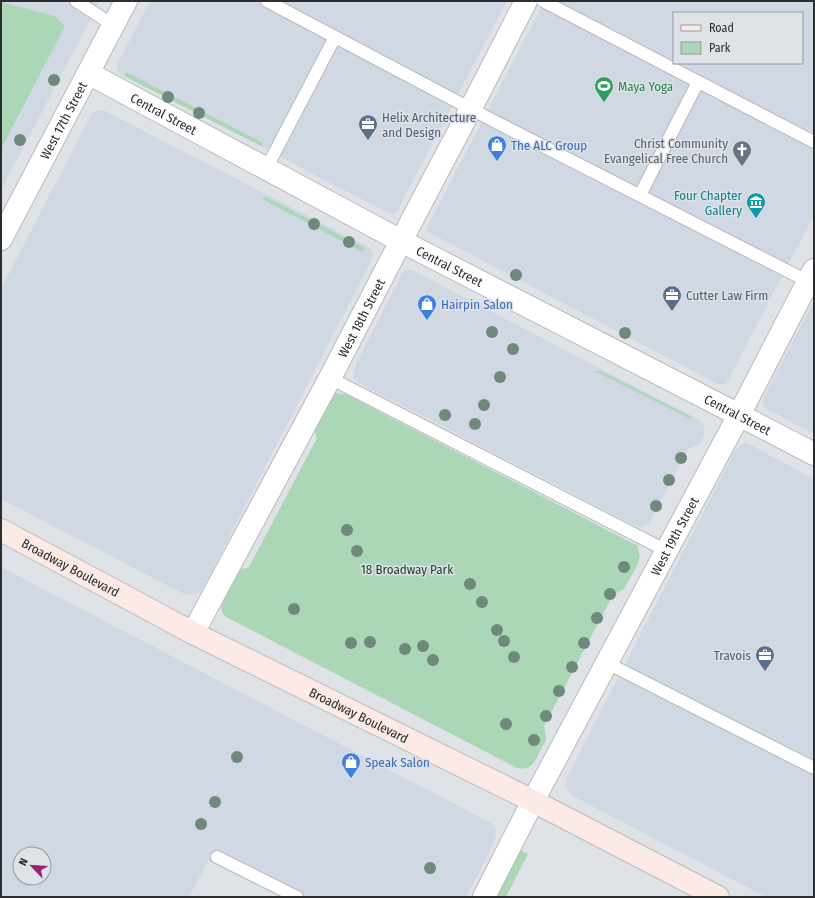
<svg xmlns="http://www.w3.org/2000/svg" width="815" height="898" font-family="'Fira Sans Condensed',sans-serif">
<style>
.built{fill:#cfd8e3;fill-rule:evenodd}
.green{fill:#acd7b7}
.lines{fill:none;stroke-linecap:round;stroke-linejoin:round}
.service-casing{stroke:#b6babe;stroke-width:14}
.minor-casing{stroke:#b6babe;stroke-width:24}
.secondary-casing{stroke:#b6babe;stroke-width:24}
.service{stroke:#fff;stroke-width:12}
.minor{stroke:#fff;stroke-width:22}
.secondary{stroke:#fcebe5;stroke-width:22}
.tree{fill:#6f897b}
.labels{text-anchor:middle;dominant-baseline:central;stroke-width:3;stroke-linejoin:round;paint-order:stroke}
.leisure-label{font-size:13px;fill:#27864d;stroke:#dfe3e7;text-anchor:start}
.street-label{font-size:13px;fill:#2b2d2f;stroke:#dfe3e7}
.service-label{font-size:13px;fill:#4e5e75;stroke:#dfe3e7;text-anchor:start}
.worship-label{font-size:13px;fill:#5b616d;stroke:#dfe3e7;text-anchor:end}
.shop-label{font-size:13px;fill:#366cbe;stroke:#dfe3e7;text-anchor:start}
.culture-label{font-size:13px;fill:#0d838f;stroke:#dfe3e7;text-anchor:end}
.park-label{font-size:13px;fill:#133f23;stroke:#dfe3e7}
</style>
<rect width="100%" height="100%" fill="#dfe3e7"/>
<path class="built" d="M1,1h99l-99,189z
M150,1h357l-110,210 -2,3 -2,1 -69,-35 -63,-34 -137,-70 -4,-2 -3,-4v-5z
M545,1h269v214l-88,169 -3,1 -5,-1 -288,-151 -4,-2 1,-4zM674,13h128v50h-128z
M99,110h5l3,2 261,135 5,5v3l-1,4 -169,329 -4,5 -8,2 -9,-2 -181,-94v-210l90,-174 2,-2z
M406,270h6l287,150 4,3 2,9 -4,11 -5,3 -8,3 -38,73 -3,3 -4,2 -7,-1 -279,-144 -4,-5 2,-11 48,-94z
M814,301v133l-47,-25 -4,-3 -1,-3 3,-8z
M747,443l67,36v418h-48l-195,-102 -3,-4 -2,-4 1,-10 168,-326 6,-6z
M1,567l490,256 4,4 1,6 -1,6 -4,10 -25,48h-185l-73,-36 -19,36h-188zM20,854h24v24h-24z"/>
<path class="green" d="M1,2l53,14 5,4 6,6 -64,123z
M126,72l137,71 -2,3 -137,-70z
M266,197l99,51 -3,4 -100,-53z
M595,371h6l91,46 -1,2z
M335,393l10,1 293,152v2l2,9 -3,9 -13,23 -11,6 -69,131c1,4 2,9 2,13 -1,4 -4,8 -6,12 -5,11 -9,20 -23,17l-291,-151c-2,-2 -3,-2 -4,-5 -4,-10 12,-32 17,-42l10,-3 68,-129 -3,-9 18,-34z
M520,850l8,4 -22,43h-11z"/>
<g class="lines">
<g class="service-casing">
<path id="service" d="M76,1l37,24
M267,1l225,119 321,164
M543,1l271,141
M266,169l69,-132
M640,195l58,-113
M330,378l337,173
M607,663l207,105
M217,857l80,40"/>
</g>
<g class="minor-casing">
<g id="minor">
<path id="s1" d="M88,73l313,168 338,174 75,39"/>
<path id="s2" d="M1,239l125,-238"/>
<path id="s3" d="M193,633l137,-255 71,-137 70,-133 55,-107"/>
<path id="s4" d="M484,897l49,-96 206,-386 75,-145"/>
</g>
</g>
<g class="secondary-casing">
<g id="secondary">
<path id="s5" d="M1,530l192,103 340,168 185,96"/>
</g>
</g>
<use href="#service" class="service"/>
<use href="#minor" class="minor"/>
<use href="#secondary" class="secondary"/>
</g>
<g class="tree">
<circle cx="54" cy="80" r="6"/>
<circle cx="168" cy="97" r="6"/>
<circle cx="199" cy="113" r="6"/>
<circle cx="20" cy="140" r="6"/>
<circle cx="314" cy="224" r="6"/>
<circle cx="349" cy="242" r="6"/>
<circle cx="516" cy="275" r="6"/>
<circle cx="492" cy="332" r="6"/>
<circle cx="625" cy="333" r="6"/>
<circle cx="513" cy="349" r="6"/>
<circle cx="500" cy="377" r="6"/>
<circle cx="484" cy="405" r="6"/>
<circle cx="445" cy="415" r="6"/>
<circle cx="475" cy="424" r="6"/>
<circle cx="681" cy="458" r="6"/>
<circle cx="669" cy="480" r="6"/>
<circle cx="656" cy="506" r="6"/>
<circle cx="347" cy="530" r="6"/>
<circle cx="357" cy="551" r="6"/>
<circle cx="624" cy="567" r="6"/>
<circle cx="470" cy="584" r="6"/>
<circle cx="610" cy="594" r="6"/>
<circle cx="482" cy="602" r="6"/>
<circle cx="294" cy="609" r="6"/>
<circle cx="597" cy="618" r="6"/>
<circle cx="497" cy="630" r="6"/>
<circle cx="504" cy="641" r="6"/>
<circle cx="370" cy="642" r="6"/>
<circle cx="351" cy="643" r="6"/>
<circle cx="584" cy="643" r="6"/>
<circle cx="423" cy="646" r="6"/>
<circle cx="405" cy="649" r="6"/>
<circle cx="514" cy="657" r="6"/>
<circle cx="433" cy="660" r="6"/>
<circle cx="572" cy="667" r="6"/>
<circle cx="559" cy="691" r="6"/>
<circle cx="546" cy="716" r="6"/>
<circle cx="506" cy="724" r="6"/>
<circle cx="534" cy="740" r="6"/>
<circle cx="237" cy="757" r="6"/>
<circle cx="215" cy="802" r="6"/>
<circle cx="201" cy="824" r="6"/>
<circle cx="430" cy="868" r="6"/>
</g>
<defs>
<g id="stadium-pin" transform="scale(1)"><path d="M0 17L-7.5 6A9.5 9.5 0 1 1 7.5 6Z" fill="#2e9e5b" stroke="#dfe3e7"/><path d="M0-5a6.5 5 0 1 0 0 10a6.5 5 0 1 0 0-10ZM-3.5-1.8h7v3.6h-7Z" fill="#fff"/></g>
<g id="office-pin" transform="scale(1)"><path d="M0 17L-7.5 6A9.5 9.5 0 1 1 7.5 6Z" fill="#5c6f8a" stroke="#dfe3e7"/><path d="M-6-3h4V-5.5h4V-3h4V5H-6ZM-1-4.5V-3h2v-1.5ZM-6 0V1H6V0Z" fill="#fff"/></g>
<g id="shop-pin" transform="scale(1)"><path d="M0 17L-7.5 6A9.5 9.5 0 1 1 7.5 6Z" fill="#3f7fe0" stroke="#dfe3e7"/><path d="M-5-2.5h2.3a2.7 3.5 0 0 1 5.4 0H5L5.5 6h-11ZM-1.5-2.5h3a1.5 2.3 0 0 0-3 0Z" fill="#fff"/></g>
<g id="church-pin" transform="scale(1)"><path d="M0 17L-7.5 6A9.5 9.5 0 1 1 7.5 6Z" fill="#6b7280" stroke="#dfe3e7"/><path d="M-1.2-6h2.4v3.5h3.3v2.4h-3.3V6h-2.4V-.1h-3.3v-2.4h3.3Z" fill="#fff"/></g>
<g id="museum-pin" transform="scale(1)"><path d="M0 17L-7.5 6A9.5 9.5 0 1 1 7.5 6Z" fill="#0f9aa8" stroke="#dfe3e7"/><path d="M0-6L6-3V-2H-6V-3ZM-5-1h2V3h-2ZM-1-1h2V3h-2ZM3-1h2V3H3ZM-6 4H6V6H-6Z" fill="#fff"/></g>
</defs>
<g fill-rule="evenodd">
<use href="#stadium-pin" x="604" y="86"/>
<use href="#office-pin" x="368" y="124"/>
<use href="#shop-pin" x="497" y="145"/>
<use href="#church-pin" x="742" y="150"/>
<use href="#museum-pin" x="756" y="202"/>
<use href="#office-pin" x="672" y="295"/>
<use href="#shop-pin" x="427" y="304"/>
<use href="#office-pin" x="765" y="655"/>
<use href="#shop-pin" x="351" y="762"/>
</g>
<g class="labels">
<g class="leisure-label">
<text x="618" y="86">Maya Yoga</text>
</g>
<g class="street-label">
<text stroke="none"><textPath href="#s1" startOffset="86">Central Street</textPath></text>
<text stroke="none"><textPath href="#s2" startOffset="134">West 17th Street</textPath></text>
<text stroke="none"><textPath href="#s1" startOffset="410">Central Street</textPath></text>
<text stroke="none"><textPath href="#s3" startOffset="357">West 18th Street</textPath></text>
<text stroke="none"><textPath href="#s1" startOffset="734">Central Street</textPath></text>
<text stroke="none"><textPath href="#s4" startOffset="408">West 19th Street</textPath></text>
<text stroke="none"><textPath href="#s5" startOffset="79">Broadway Boulevard</textPath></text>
<text stroke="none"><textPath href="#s5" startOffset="403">Broadway Boulevard</textPath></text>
</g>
<g class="service-label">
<text x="382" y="117">Helix Architecture<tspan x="382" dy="15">and Design</tspan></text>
<text x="686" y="295">Cutter Law Firm</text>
<text x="751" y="655" text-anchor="end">Travois</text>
</g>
<g class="worship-label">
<text x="728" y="143">Christ Community<tspan x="728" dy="15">Evangelical Free Church</tspan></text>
</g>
<g class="shop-label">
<text x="511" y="145">The ALC Group</text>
<text x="441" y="304">Hairpin Salon</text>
<text x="365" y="762">Speak Salon</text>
</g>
<g class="culture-label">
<text x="742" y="195">Four Chapter<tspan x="742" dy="15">Gallery</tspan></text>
</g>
<g class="park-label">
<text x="407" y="569">18 Broadway Park</text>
</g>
</g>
<rect width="815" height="898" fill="none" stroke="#2b2d2f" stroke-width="4"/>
<rect x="673" y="12" width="130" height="52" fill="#dfe3e7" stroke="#979a9d"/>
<rect x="681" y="25" width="20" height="6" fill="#fcebe5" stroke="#979a9d"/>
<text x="709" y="32" font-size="12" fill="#2b2d2f">Road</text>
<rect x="681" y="42" width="20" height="12" fill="#acd7b7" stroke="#979a9d"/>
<text x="709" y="52" font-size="12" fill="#2b2d2f">Park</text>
<g transform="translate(32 866) rotate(295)"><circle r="19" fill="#dfe3e7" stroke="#979a9d"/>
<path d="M0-3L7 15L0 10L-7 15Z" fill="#9d2076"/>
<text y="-6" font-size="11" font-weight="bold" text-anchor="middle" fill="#2b2d2f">N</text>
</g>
</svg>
